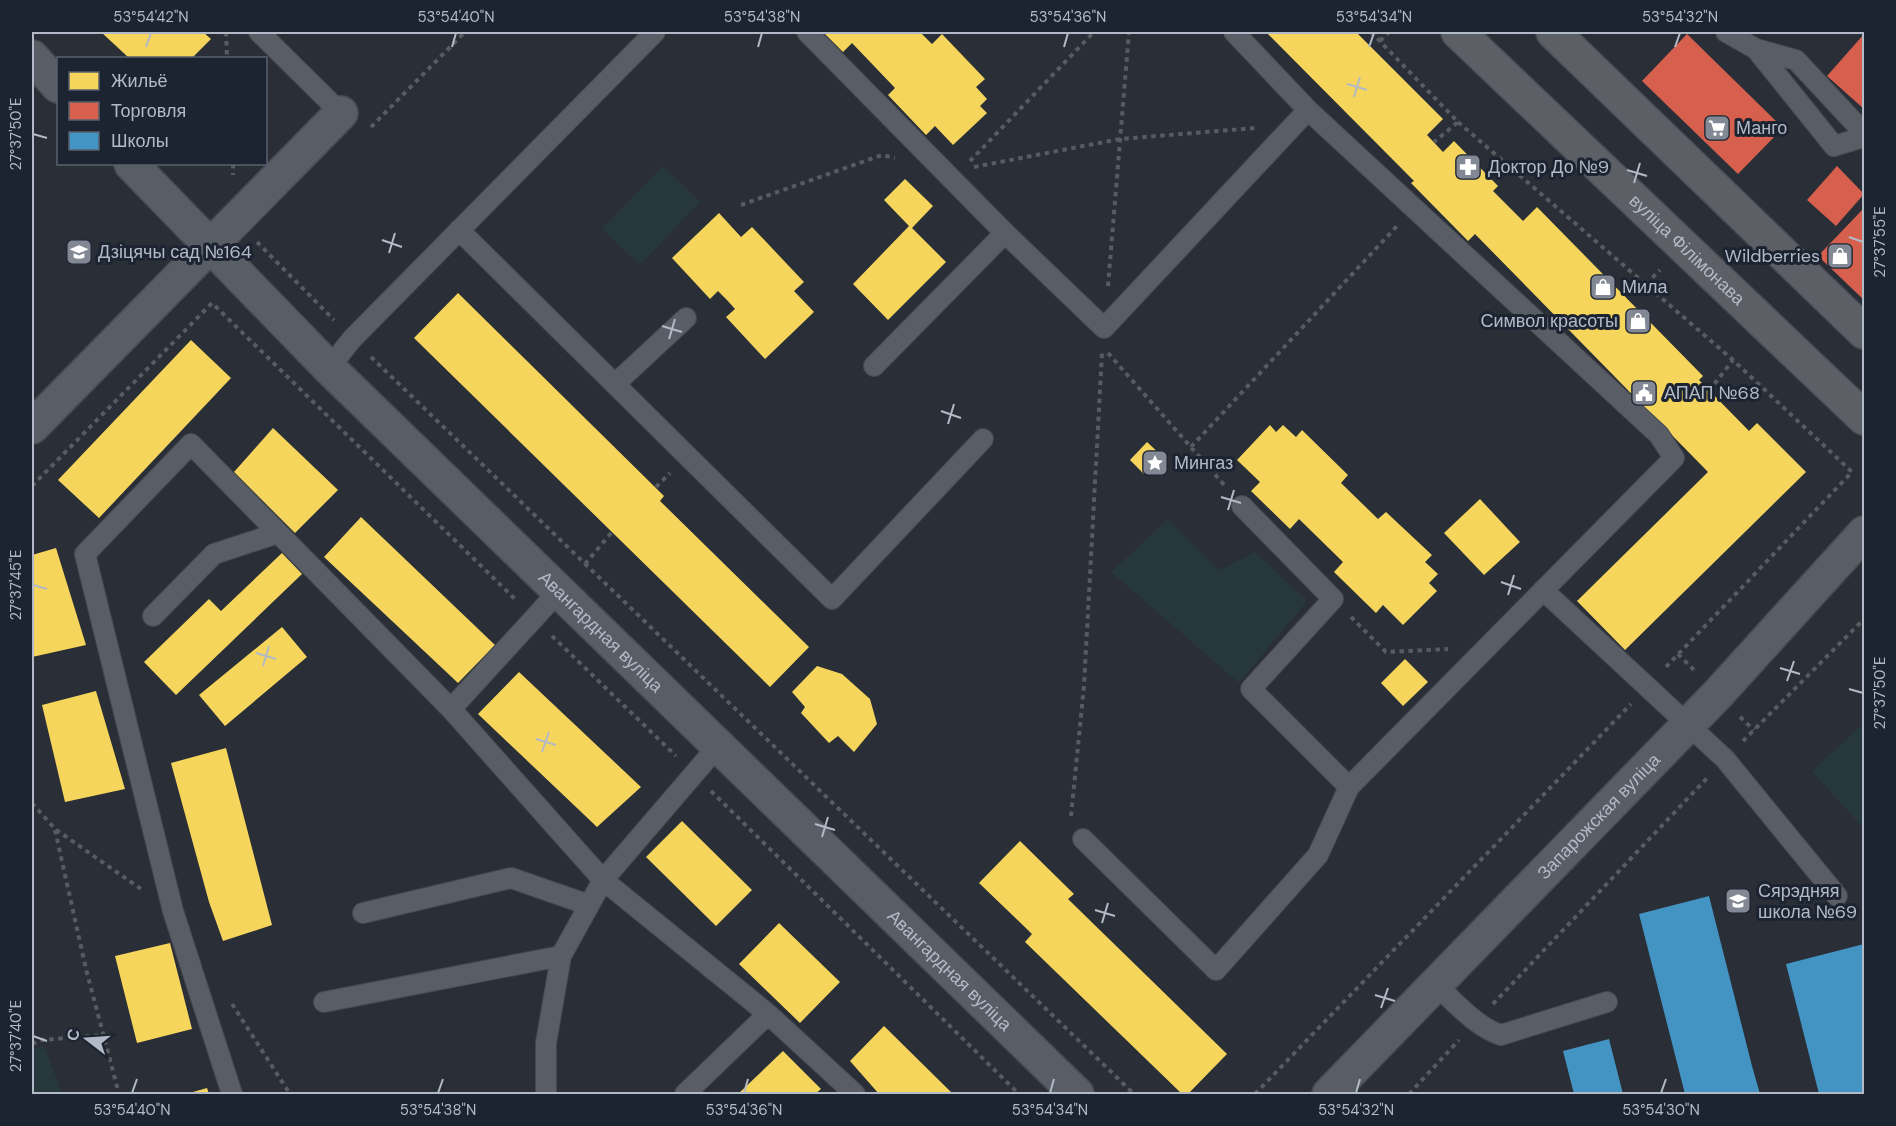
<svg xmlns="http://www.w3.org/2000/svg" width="1896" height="1126" font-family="'DM Sans',sans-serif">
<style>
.green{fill:#27383c}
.homes{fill:#f6d55c}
.shops{fill:#d6604d}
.schools{fill:#4393c3}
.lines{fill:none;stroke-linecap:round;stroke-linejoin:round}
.lane-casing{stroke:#46494f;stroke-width:22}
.street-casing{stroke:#46494f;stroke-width:36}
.primary-casing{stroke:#474b53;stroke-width:36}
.path{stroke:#575c61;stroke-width:4;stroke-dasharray:4.5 4.5;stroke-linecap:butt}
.lane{stroke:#595d65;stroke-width:20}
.street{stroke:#595d65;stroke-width:33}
.primary{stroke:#5c5f66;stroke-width:33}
.ticks{fill:none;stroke:#b3bac7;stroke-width:2}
.labels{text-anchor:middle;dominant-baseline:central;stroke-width:6;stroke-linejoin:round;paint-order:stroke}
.poi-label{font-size:18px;fill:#b3bac7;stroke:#1d2431;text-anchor:start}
.street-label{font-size:18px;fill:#b3bac7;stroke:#1d2431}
.neatline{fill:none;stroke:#b3bac7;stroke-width:2}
.ticks-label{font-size:15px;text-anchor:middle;fill:#b3bac7}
</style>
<rect width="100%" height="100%" fill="#2a2e36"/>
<path class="green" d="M663,166l37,36 -60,63 -38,-36z
M1168,519l51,51 36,-18 52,49 -68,82 -128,-111z
M1864,723v106l-52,-58z
M43,1045l20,49h-31v-44z"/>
<path class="homes" d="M101,32h102l8,7 -19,19h-63z
M823,32h97l12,12 10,-10 43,45 -9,8 11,12 -7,7 7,7 -34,32 -18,-19 -9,9 -38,-40 7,-7 -43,-45 -9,9z
M1266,32h90l87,87 -16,16 16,17 11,-11 44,45 -5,5 30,30 14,-14 166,169 -4,4 50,51 8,-8 49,49 -181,178 -48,-49 131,-129 -233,-238 -7,7 -57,-58 3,-2z
M905,179l28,27 -21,22 34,34 -58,58 -35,-36 56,-58 -25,-26z
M719,213l22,24 11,-10 52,55 -10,9 20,21 -49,47 -39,-42 9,-8 -8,-9 -9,-9 -8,8 -38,-41z
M458,293l206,203 -4,5 149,146 -39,40 -356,-349z
M191,340l40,38 -132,140 -41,-38z
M1270,425l6,7 7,-7 13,12 6,-7 46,45 -7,8 37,36 8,-7 46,43 -7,7 13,12 -9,9 8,8 -34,34 -20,-20 -7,8 -42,-41 9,-10 -44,-43 -9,10 -39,-38 9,-9 -23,-22z
M273,428l65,62 -43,43 -61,-61z
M1147,442l15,14 -18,18 -14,-14z
M1480,499l40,43 -36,33 -40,-42z
M361,517l134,128 -37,38 -134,-126z
M56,548l30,97 -54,12v-102z
M282,553l20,21 -126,121 -32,-33 65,-63 12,12z
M282,627l25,30 -82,69 -26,-31z
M1405,659l23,23 -25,24 -22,-23z
M817,666l25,8 28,25 7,25 -23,28 -16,-16 -9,7 -28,-30 4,-6 -13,-15z
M519,672l122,115 -44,40 -119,-113z
M96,691l29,98 -60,13 -23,-97z
M226,748l46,177 -49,16 -14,-39 -38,-139z
M682,821l70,69 -36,36 -70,-69z
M1020,841l54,53 -6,5 159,155 -39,40h-6l-157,-152 7,-8 -53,-51z
M779,923l61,59 -40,41 -61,-59z
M170,943l22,86 -55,14 -22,-87z
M884,1026l69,68h-74l-29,-33z
M783,1051l38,38 -6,5h-77z
M207,1088l2,6h-23z"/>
<path class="shops" d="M1687,34l96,94 -45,46 -96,-93z
M1864,34v75l-37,-33z
M1837,166l27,28 -28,32 -29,-26z
M1864,208v92l-46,-44z"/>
<path class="schools" d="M1709,896l43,170 8,28h-75l-46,-180z
M1864,944v150h-45l-33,-130z
M1609,1039l14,55h-49l-11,-43z"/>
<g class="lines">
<g class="lane-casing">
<path id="lane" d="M259,32l82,81
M807,32l198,201 99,95 204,-218 351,325 15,23 -325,329 -31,68 -102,115 -133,-131
M1234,32l74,78
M1726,32l30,17 40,11 68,73
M1756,49l78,97 30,-9
M459,230l373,369 151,-160
M874,366l131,-133
M329,368l23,-29 303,-307
M615,384l71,-66
M1242,506l91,93 -82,90 98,98
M1543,590l182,169 112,137
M153,616l61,-62 64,-21
M451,709l108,-118
M363,913l148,-35 78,27
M1436,985c20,18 40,42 65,50l106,-33
M324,1002l237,-46
M232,1094l-59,-183 -88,-357 106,-110 260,265 152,171 165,134 87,80
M546,1094v-51l15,-87 42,-76 115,-134
M685,1094l83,-80"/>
</g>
<g class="street-casing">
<g id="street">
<path d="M32,57l26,29"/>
<path id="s1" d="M131,164l198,204 748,726"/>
<path d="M32,427l309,-314"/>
<path id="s2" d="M1329,1094l388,-399 147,-162"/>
</g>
</g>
<g class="primary-casing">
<g id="primary">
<path id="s3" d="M1458,32l406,386"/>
<path d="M1553,32l311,300"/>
</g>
</g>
<path class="path" d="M226,32l1,26
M1371,32l87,90 -24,20
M1380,41l9,-9
M1458,122l275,238 119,112 -187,196
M371,127l94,-95
M970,161l124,-129
M233,164v11
M974,167l146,-28 135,-11
M741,205l141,-50 13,3
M257,242l77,78
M1646,284l14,-14
M1108,286l21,-254
M1108,353l118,134
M371,357l763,737
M1709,391l24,-31
M1191,447l206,-221
M32,486l180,-183 305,298
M656,487l14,-14
M585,564l27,-32
M1351,617l35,35 62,-3
M552,636l124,120
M1678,654l17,17
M1740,717l14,13
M1743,741l121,-122
M711,791l308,303
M32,803l23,26 86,60
M1071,816l13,-130 18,-333
M55,830l31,139 33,125
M232,1004l58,90
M1493,1004l216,-228
M32,1044l10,-4 62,-5
M1255,1094l376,-390
M1409,1094l50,-54"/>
<use href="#lane" class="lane"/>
<use href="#street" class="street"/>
<use href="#primary" class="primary"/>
</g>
<path class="ticks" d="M146,47l5,-14M452,47l4,-14M758,47l4,-14M1064,47l4,-14M1369,47l5,-14M1675,47l5,-14M1347,84l20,6M1354,97l6,-20M33,134l14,4M1627,170l20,6M1634,183l6,-20M1849,237l14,5M382,240l20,7M389,253l6,-20M662,326l20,6M669,339l6,-20M941,411l20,7M948,424l6,-20M1221,497l20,6M1228,510l6,-20M1501,582l20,7M33,585l14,4M1508,595l6,-20M256,653l20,6M263,666l6,-20M1780,668l20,6M1787,681l7,-20M1849,689l14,4M536,739l20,6M542,752l7,-20M815,824l20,6M822,837l6,-20M1095,910l20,6M1102,923l6,-20M1375,995l20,6M1381,1008l7,-20M33,1036l14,5M132,1093l5,-14M438,1093l5,-14M744,1093l4,-14M1050,1093l4,-14M1356,1093l4,-14M1661,1093l5,-14"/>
<defs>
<g id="supermarket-square" transform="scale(1.35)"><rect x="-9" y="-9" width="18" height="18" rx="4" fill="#838994" stroke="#1d2431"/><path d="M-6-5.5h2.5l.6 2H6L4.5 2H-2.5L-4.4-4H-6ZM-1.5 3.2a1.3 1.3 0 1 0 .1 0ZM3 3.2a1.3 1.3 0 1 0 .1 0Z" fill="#fff"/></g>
<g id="pharmacy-square" transform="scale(1.35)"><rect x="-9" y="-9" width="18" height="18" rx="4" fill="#838994" stroke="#1d2431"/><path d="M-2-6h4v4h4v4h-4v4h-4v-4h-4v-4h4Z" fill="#fff"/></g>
<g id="school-square" transform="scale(1.35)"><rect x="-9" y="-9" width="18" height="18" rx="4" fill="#838994" stroke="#1d2431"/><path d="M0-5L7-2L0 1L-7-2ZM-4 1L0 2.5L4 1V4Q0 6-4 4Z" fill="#fff"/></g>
<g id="shop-square" transform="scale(1.35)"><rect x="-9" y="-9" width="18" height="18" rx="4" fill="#838994" stroke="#1d2431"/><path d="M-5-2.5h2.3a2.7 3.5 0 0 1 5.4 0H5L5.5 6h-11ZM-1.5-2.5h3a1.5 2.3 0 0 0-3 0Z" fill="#fff"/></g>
<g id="civic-square" transform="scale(1.35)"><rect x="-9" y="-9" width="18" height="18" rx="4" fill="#838994" stroke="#1d2431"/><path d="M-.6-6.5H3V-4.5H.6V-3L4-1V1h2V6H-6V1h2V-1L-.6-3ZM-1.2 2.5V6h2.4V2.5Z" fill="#fff"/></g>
<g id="sight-square" transform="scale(1.35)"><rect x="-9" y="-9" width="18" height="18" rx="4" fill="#838994" stroke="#1d2431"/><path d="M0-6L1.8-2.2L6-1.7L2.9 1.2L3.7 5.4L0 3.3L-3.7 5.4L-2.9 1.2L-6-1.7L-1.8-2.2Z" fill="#fff"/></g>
</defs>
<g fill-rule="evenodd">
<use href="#supermarket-square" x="1717" y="128"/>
<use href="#pharmacy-square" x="1468" y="167"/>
<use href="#school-square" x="79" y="252"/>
<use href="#shop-square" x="1840" y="256"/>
<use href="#shop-square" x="1603" y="287"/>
<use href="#shop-square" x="1638" y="321"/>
<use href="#civic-square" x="1644" y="393"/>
<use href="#sight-square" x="1155" y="463"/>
<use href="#school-square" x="1738" y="901"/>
</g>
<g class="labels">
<g class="poi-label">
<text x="1736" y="128">Манго</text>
<text x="1488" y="167">Доктор До №9</text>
<text x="98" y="252">Дзіцячы сад №164</text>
<text x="1820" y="256" text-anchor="end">Wildberries</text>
<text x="1622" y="287">Мила</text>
<text x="1618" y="321" text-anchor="end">Символ красоты</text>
<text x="1664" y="393">АПАП №68</text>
<text x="1174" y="463">Мингаз</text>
<text x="1758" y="891">Сярэдняя<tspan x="1758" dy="21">школа №69</tspan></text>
</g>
<g class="street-label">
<text stroke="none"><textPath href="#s3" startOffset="316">вуліца Філімонава</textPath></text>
<text stroke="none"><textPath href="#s1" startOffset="663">Авангардная вуліца</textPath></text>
<text stroke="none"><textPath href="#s2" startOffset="387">Запарожская вуліца</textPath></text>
<text stroke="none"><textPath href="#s1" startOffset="1149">Авангардная вуліца</textPath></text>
</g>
</g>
<rect width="1896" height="1126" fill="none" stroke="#1d2431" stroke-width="66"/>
<rect x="57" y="57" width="210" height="108" fill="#1d2431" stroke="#59606d" stroke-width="1.5"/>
<rect x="69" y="72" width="30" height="18" fill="#f6d55c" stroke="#59606d" stroke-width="1.5"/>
<text x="111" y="87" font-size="18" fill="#b3bac7">Жильё</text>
<rect x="69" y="102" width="30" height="18" fill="#d6604d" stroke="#59606d" stroke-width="1.5"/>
<text x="111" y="117" font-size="18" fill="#b3bac7">Торговля</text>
<rect x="69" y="132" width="30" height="18" fill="#4393c3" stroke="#59606d" stroke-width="1.5"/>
<text x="111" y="147" font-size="18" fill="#b3bac7">Школы</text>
<g transform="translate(87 1039) rotate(287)" stroke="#1d2431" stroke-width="4.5" paint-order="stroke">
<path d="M0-4.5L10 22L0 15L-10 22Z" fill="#b3bac7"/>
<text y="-9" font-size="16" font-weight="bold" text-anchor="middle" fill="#b3bac7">С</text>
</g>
<rect x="33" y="33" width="1830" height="1060" class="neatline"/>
<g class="ticks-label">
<text x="151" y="22">53°54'42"N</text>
<text x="456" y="22">53°54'40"N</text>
<text x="762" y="22">53°54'38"N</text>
<text x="1068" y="22">53°54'36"N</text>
<text x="1374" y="22">53°54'34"N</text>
<text x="1680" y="22">53°54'32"N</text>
<text transform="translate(16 134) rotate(-90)" y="5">27°37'50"E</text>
<text transform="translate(1880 242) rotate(-90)" y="5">27°37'55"E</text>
<text transform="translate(16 585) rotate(-90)" y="5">27°37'45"E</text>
<text transform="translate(1880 693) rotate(-90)" y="5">27°37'50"E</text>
<text transform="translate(16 1036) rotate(-90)" y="5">27°37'40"E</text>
<text x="132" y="1115">53°54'40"N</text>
<text x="438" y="1115">53°54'38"N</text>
<text x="744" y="1115">53°54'36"N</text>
<text x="1050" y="1115">53°54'34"N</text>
<text x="1356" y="1115">53°54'32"N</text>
<text x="1661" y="1115">53°54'30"N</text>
</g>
</svg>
